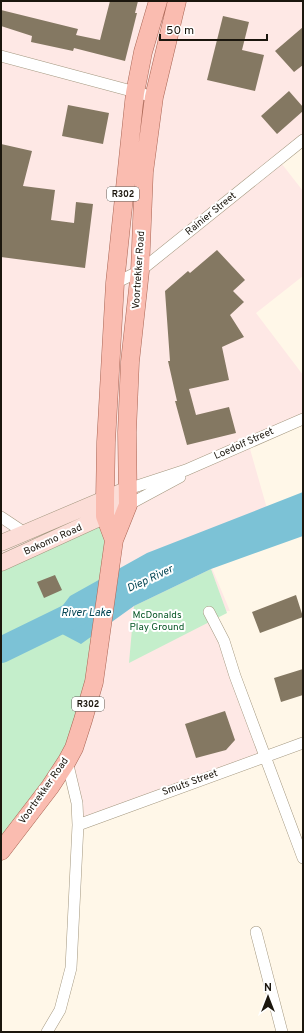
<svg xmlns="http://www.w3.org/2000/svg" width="304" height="1033" font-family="Overpass,sans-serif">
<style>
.commercial{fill:#fee8e5}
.green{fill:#c4eecb}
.water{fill:#7cc2d6}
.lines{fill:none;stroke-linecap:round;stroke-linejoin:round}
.river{stroke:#7cc2d6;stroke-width:26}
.building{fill:#847862}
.street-casing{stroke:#a3977f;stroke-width:12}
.secondary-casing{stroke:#a3977f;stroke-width:17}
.primary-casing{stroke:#a96554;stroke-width:19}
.street{stroke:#fff;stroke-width:11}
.secondary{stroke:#fcddd7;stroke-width:16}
.primary{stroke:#fabcb0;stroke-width:18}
.labels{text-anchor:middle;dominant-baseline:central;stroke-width:4;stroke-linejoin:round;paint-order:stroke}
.shield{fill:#fff;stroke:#5f5c56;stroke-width:1}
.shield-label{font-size:9px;font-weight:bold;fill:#1b160d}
.street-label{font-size:10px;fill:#1b160d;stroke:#fff}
.park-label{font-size:10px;fill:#085727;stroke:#fff}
.water-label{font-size:11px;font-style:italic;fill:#044554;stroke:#fff}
</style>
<rect width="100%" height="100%" fill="#fff7e8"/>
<path class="commercial" d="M1,1h302v139l-25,19 25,32v85l-47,37 47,62v44l-55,23 18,63 9,22 -69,27 24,57 -20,1 55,145 -187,68 -1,-22 -76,-240z"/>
<path class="green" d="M105,516l9,24 -31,180 -82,131v-288z
M211,569l16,44 -98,50 5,-57z"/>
<path class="water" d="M303,492v44l-92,33 -77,37 -53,38 -34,-18 23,-30 77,-43z"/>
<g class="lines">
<path class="river" d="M1,650l78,-38"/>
</g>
<path class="building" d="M110,1h28l-3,12h2l-12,48 -51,-13 -1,3 -42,-9 1,-6 -31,-10v-16l77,19 -2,6 24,5z
M223,16l26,6 -7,28 22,5 -9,36 -48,-11z
M303,27v38l-9,7 -19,-21z
M289,91l14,16v4l-26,23 -16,-18z
M68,105l41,8 -6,31 -41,-8z
M1,144l31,7 -9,35 32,4 -4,30 23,3 2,-21 17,2 -8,64 -84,-11z
M217,250l28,30 -12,11 11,11 -14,13 14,22 -22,10 7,33 -40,9 7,26 33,-8 7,26 -49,12 -12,-44h2l-9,-40h2l-5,-70 23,-20 2,2z
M55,575l7,15 -18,8 -7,-16z
M296,595l7,22 -43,16 -8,-21z
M303,669v26l-22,7 -7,-24z
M225,711l10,29 -9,10 -30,8 -11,-34z"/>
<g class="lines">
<g class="street-casing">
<path id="street" d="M1,56l153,41
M115,283l25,-12 163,-131
M128,489l58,-19 117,-51
M128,505l52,-28
M1,517l24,16
M209,612l15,29 11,35 68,182
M78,825l225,-82
M256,932l26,100
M47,1032l13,-22 11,-42 7,-143 -1,-22 -10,-42"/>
</g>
<g class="secondary-casing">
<path id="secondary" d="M1,543l127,-54
M1,563l127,-58"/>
</g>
<g class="primary-casing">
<path id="primary" d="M114,540l-9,-24v-18l1,-56 9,-159 20,-190 8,-41 15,-51
M1,851l49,-64 17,-26 7,-13 9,-28 11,-38 20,-142 14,-35 -1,-73 3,-70 10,-91 4,-99 10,-75 23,-96"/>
</g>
<use href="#street" class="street"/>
<use href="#secondary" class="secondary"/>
<use href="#primary" class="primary"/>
</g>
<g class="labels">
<g class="shield">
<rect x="107" y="187" width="32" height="14" rx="3"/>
<rect x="72" y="697" width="32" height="14" rx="3"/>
</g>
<g class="shield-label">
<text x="123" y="194">R302</text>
<text x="88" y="704">R302</text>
</g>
<g class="street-label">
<text transform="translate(211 214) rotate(-39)">Rainier Street</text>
<text transform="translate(139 270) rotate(-86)">Voortrekker Road</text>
<text transform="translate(244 444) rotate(-24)">Loedolf Street</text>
<text transform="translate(53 540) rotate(-24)">Bokomo Road</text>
<text transform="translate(190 783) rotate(-20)">Smuts Street</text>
<text transform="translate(44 791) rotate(-55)">Voortrekker Road</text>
</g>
<g class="park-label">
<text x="157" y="615">McDonalds<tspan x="157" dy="12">Play Ground</tspan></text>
</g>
<g class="water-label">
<text transform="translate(150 579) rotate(-25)">Diep River</text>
<text x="86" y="613">River Lake</text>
</g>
</g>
<rect width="304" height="1033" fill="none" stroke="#1b160d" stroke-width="4"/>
<g transform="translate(268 997)" stroke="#ffffff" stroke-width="3" paint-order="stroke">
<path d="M0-3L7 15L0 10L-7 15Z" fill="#1b160d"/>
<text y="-6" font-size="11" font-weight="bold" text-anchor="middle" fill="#1b160d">N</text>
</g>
<path d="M160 34v6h107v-6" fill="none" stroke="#1b160d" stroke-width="2"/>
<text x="166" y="34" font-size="12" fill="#1b160d" stroke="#ffffff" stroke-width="3" paint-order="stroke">50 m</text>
</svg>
